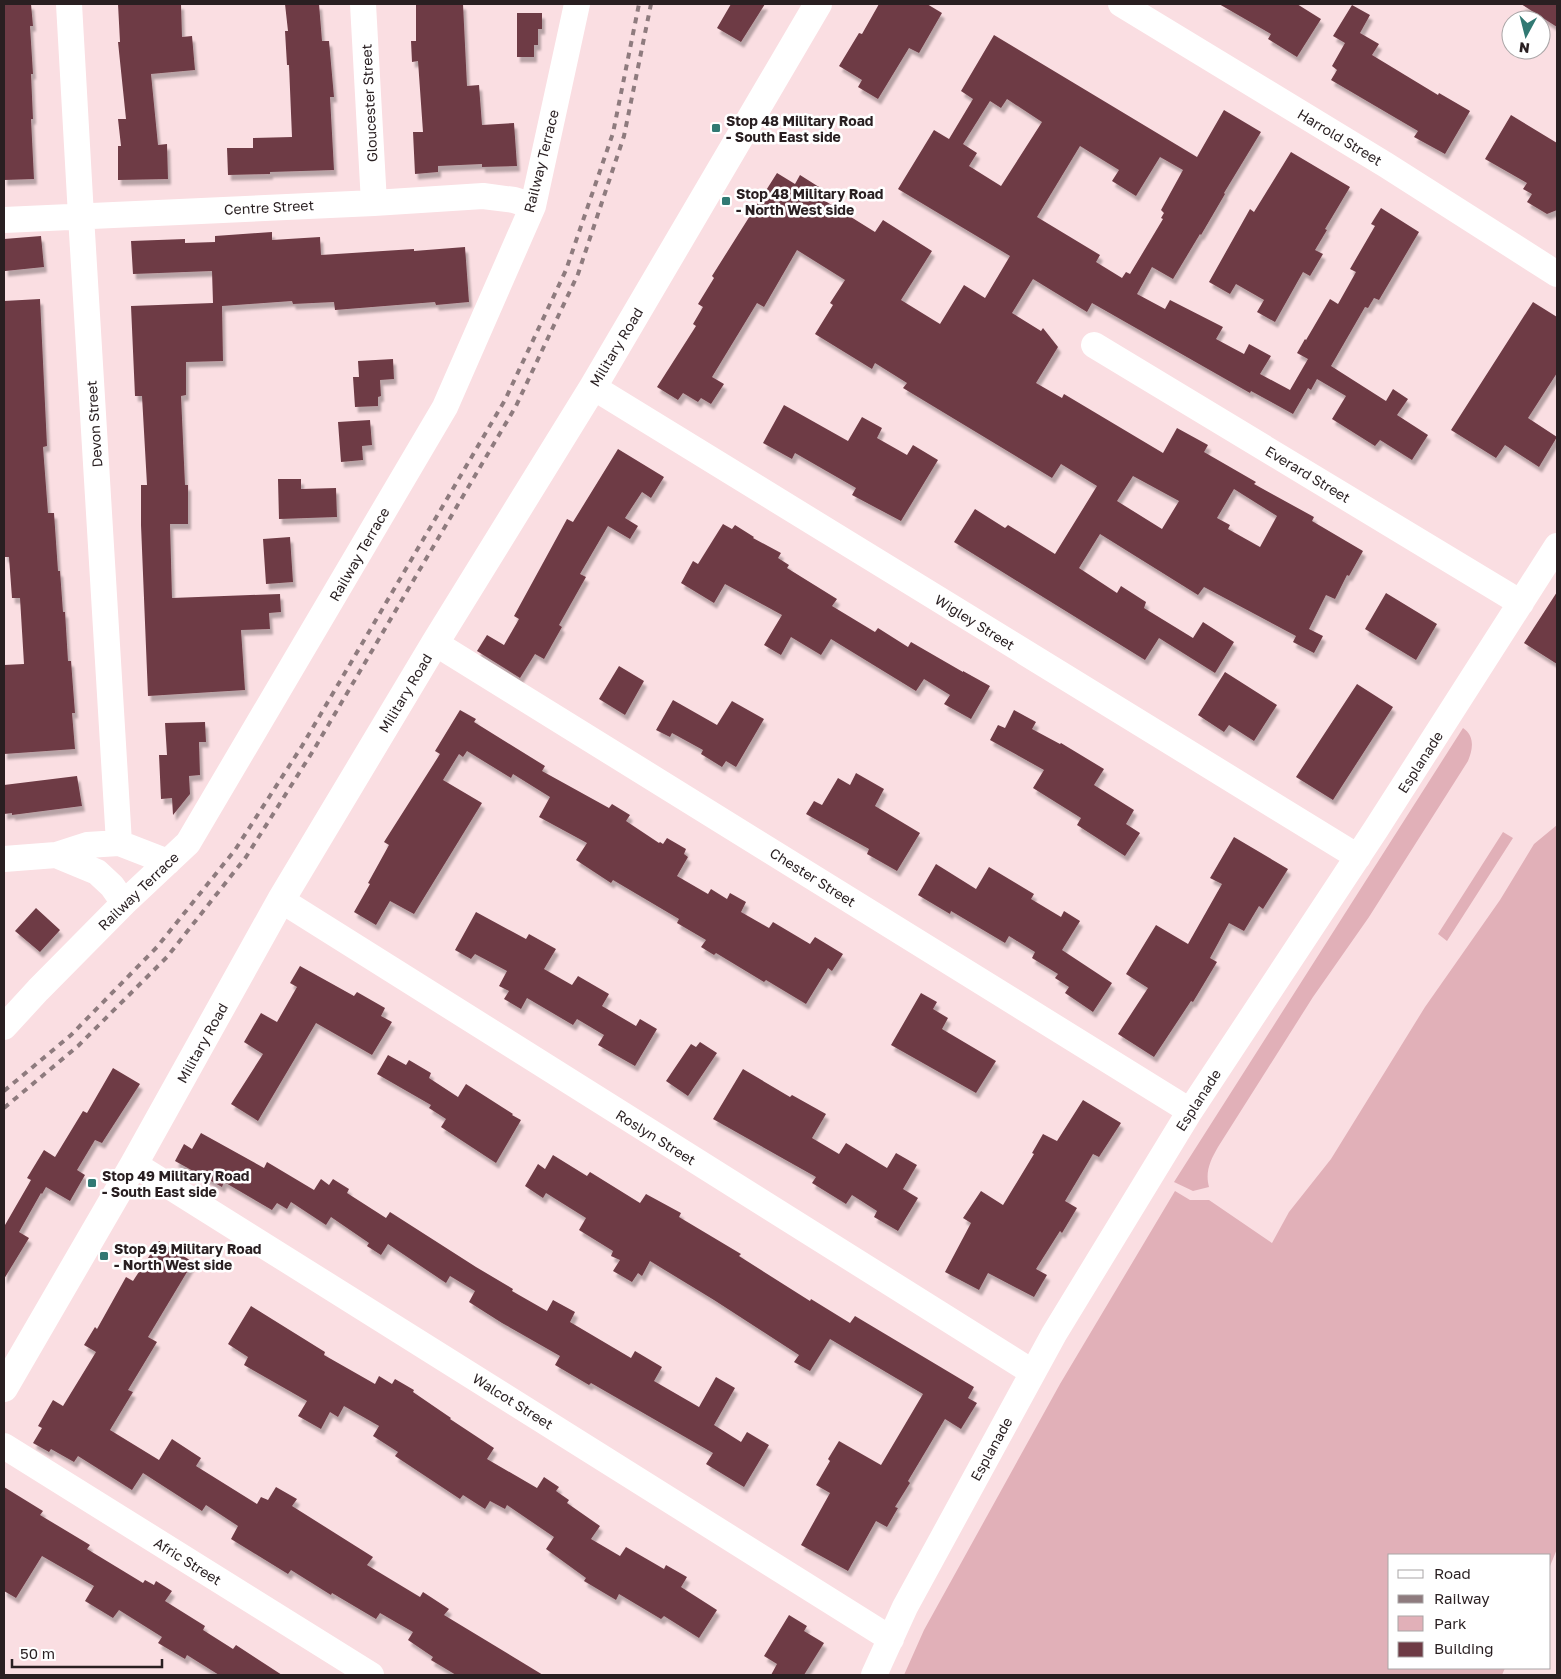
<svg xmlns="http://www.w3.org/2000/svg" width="1561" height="1679" font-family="'Golos Text',sans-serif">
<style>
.green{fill:#e1b0b8}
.building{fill:#6e3b45;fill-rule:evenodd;filter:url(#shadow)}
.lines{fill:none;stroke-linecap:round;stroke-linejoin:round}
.minor{stroke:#fff;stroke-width:26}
.major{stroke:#fff;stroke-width:28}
.rail{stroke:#8e7b7e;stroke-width:4;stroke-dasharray:6 6;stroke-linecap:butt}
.poi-dot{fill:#317973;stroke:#fff;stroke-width:2}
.labels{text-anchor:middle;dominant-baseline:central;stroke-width:5;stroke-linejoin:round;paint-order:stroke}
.street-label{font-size:14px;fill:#291f21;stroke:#fff}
.poi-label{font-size:14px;font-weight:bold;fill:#291f21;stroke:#fff;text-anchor:start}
</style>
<defs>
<filter id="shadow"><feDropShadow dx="3" dy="5.5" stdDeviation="1" flood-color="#0004"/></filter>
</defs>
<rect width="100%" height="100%" fill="#fadee2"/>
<path class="green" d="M1463,728c12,8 10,21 5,33l-99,156 -56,80 -95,150c-8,14 -13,25 -9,40l-16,4 -19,-9z
M1557,825v724l-7,17v-11h-160v113h115l-3,7h-598l20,-45 136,-246 115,-193 15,9h19l63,43 17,-31 42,-53 94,-152 75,-107 34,-56z
M1503,832l10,6 -66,103 -9,-7z"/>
<path class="building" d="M4,4h27l2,22h-3l3,48h-2l2,45h-2l3,60 -30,1z
M118,4h63l1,33 10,-1 3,34 -44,4 7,71 9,-1 1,35 -50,1v-34h3l-3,-27h8l-8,-77h2z
M285,4h34l3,37h7l5,56h-4l4,73 -64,2v2l-42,1 -1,-27h26v-10l39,-1 -3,-72h-2l-2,-34h3z
M416,4h47l4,82 12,-1 3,40 32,-2 3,43 -35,1v-3l-44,2v6l-23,2 -2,-42h10l-5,-71 -6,1 -1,-21h5z
M731,4h34l-24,38 -24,-14z
M879,4h48l15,9 -23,40 -10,-5 -31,51 -20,-12 4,-7 -23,-14 20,-33 3,1z
M1219,4h78l24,15 -24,38 -29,-18 3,-5z
M1521,4h36v23z
M1352,5l18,10 -10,18 19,11 -7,11 66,40 1,-2 31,18 -25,43 -31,-17 4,-6 -87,-51 6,-10 -5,-4 13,-23 -12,-7z
M517,13h25v16h-4v16h-4v12h-17z
M994,35l203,122 27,-47 37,22 -37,61 1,1 -24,41 -1,-1 -27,45 -21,-12 -15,27 28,15 5,-9 53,27 -7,12 28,15 5,-10 22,12 -11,18 30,16 18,-31 -11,-6 8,-14 1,1 24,-41 8,5 18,-32 -6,-3 25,-43 -4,-2 10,-16 38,24 -40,68 -5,-2 -6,10 -3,-1 -34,59 55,35 7,-12 15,10 -11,16 31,20 -16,25 -32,-20 -5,6 -43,-27 14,-23 -29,-17 -6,11 -3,-2 -15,26 -42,-23 -1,2 -158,-90 -5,9 -54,-33 -21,34 29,18 2,-3 15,19 -22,36 26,15 2,-4 99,59 14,-25 31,17 -4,7 52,30 -2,2 60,33 -2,4 51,30 -14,25 -2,-1 -12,24 -9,-4 -17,34 14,7 -9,17 -21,-11 3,-6 -92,-49 -6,8 -98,-61 -21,34 38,25 4,-7 25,16 -2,6 49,30 10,-16 31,20 -19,31 -56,-35 -14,22 -191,-118 21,-33 30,19 3,-3 47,29 42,-68 -36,-22 -9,14 -149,-90 4,-5 -32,-20 -3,6 -57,-35 18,-29 -3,-2 15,-23 -48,-30 -33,57 -7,-4 -45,74 12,7 -13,20 -10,-6 -3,4 -15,-9 -5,7 -21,-13 39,-61 -3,-2 10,-17 -5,-3 16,-26 -2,-2 65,-103 18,11 5,-9 19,12 -5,7 61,38 8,-12 49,31 -31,49 39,24 24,-39 21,13 25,-42 -112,-67 36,-59 15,9 24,-40 -12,-8zM1007,99l35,23 -41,64 -32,-20 8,-13 -14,-9 27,-43 11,7zM1080,146l39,24 -7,11 24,15 24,-39 23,13 -22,40 3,3 -3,5 2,1 -33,55 -4,-2 -4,6 -26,-16 4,-7 -63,-38zM1133,476l46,25 -17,28 -45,-28zM1234,489l43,27 -17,31 -32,-18 2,-4 -13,-7z
M1511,115l46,28v67l-10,4 -20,-12 5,-8 -9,-5 4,-6 -42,-24z
M1291,152l59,35 -25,42 2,1 -12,20 8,4 -13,22 -7,-4 -28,50 -18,-10 7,-12 -28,-16 -6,10 -21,-12 41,-73 4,3z
M272,232v8l48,-3 1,18 93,-6v2l51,-4 4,55 -33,3 -1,-3 -100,8 -1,-8 -41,2 -1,-3 -70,5 1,55 -37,1v33l-5,1 4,89h3v39h-18l2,74 108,-4 1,18 -12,1 1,16 -29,1 4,60 -97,6 -7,-171v-40h6l-5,-89h-7l-4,-90 82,-3 -1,-32 -79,3 -2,-33 54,-2v4l30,-1v-6z
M41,236l3,31 -39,4 -1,-32z
M40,299l7,147 -4,1 5,66h6l4,58h2l3,41h2l3,49h3l4,52h-3l3,36 -71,5v-89l20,-1 -4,-66h-8l-3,-41h-4l-1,-11v-245z
M1533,302l24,15v56l-29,45 29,19 -18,30 -34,-22 -9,13 -45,-28z
M393,359l1,20 -14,1 1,16 -3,1v9l-23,1 -2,-30h6l-1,-16z
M784,405l64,36 14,-24 20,11 -5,10 30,17 6,-10 25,15 -37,61 -49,-26 4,-7 -61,-35 -3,6 -29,-16z
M370,420l2,25 -10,1 1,14 -22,2 -3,-40z
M618,449l46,28 -13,21 -9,-6 -17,26 13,8 -8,13 -22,-13 -28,48 6,3 -27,48 3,2 -18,32 -9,-5 -15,24 -43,-27 10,-16 17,10 15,-26 -5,-3 53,-97 6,3z
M278,479h23v10l35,-1 1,29 -58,2z
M723,524l9,5 3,-4 19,12 -1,1 28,15 -3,5 11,7 -2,3 50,31 -5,7 43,26 3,-4 30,19 3,-5 52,30v-1l27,15 -19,33 -27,-15 6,-9 -26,-16 -8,12 -85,-52 -10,16 -30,-18 -10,18 -17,-10 18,-30 -57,-31 -11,19 -33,-20 12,-22 5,3z
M290,537l3,45 -27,2 -3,-45z
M1557,592v72l-33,-21z
M1386,593l51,31 -21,36 -51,-31z
M619,666l25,15 -19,34 -26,-16z
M1225,672l52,33 -23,36 -25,-16 -5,7 -26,-17z
M1357,684l36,23 -60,93 -37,-23z
M673,700l44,25 15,-24 32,18 -28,48 -10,-6 -4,6 -21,-13 2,-4 -31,-17 -2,4 -14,-7z
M460,710l16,9 -2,3 71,44 -3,5 67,37 3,-4 18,11 -4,6 33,22 1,-1 3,2 4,-6 19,11 -2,5 4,3 -11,19 31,18 3,-5 16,10 3,-6 16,9 -5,10 28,16 4,-6 37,22 5,-7 28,17 -11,17 -4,-3 -22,36 -40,-24 -2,2 -48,-29 -2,2 -13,-8 5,-7 -29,-17 2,-4 -66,-39 -2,3 -35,-23 11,-17 -48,-26 11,-20 -37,-23 -2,4 -44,-27 -4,6 -4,-3 -16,26 39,23 -68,111 -24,-13 -14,24 -22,-13 16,-28 -2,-1 21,-38 -5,-3 56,-88 -5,-3z
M1014,710l22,12 -4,7 28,15 1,-1 43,26 -10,16 40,25 -8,14 14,9 -15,23 -48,-31 4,-7 -48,-30 11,-18 -54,-30 8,-15 7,3z
M205,722l1,20h-7l1,33 -11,1 1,18 -17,21 -1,-17 -11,1 -2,-44h8l-2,-32z
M856,773l28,16 -9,17 45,27 -23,38 -30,-17 2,-5 -63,-35 8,-13 8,4 16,-27 12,7z
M77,776l5,30 -70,9v-2l-8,1v-29z
M1234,837l54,32 -25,40 -4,-3 -15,25 -15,-8 -19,35 7,4 -24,40 -2,-1 -37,56 -36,-23 30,-46 -22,-14 30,-49 32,19 34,-60 -12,-6z
M936,864l40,25 13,-22 45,27 -3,5 30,18 3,-6 16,10 -18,29 50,33 -19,29 -28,-19 4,-6 -14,-9 3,-4 -26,-16 3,-6 -26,-16 -4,7 -54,-32 -1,3 -32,-19z
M36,908l24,22 -20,22 -25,-21z
M476,912l50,27 3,-5 27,15 -12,20 28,16 6,-9 31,18 -7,12 34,20 4,-7 17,10 -22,37 -37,-21 6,-10 -27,-16 -4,6 -46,-27 -6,11 -17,-10 5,-8 -10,-5 8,-15 -32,-17 -4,5 -16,-9z
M300,966l54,30 3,-4 28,16 -4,8 11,6 -20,33 -56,-32 -58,98 -27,-17 32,-50 -19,-12 17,-29 16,9 20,-35 -7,-4z
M921,993l16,9 -4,7 15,9 -6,11 54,32 -20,32 -85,-48z
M700,1042l17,11 -29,43 -22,-15 25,-37 5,3z
M388,1055l18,10 3,-5 22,13 -2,5 29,19 8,-13 47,30 -1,1 9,5 -25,43 -55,-36 5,-8 -17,-11 2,-3 -54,-31z
M113,1068l27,16 -38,59 -7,-3 -18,30 8,5 -15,26 -24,-14 -4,7 -1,-1 -22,39 10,6 -25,41v-55l1,1 26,-45 -4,-2 17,-28 11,7 28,-46 4,2z
M743,1069l47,28 2,-2 34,19 -14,24 27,16 7,-11 41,25 9,-15 21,12 -14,24 15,9 -20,33 -24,-14 3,-6 -25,-16 -6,9 -34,-21 4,-6 -103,-58z
M1083,1100l38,23 -22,34 -6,-3 -28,47 12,7 -15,25 -2,-2 -24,38 11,6 -13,22 -46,-24 -9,17 -34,-18 26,-49 -8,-5 18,-27 22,14 31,-51 -2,-1 11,-19 14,7z
M201,1133l63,35 3,-6 47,28 7,-11 8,6 4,-6 16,10 -2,4 39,25 4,-6 86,55 37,22 -1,2 35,20 6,-11 22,12 -5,10 61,36 4,-7 27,16 -8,14 45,26 17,-30 19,11 -21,37 27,17 6,-10 22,13 -25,42 -38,-23 7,-11 -122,-70 -2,2 -34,-20 5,-9 -58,-33 -33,-21 6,-11 -25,-15 -4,7 -58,-39 -7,11 -14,-9 2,-3 -38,-26 -5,8 -35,-23 -4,7 -10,-6 -5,7 -48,-28 -2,5 -47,-26 9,-17 8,5z
M553,1155l34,21 3,-4 50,31 6,-9 35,19 -2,4 62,37 -2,2 71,45 1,-2 39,24 5,-7 119,71 -6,11 9,5 -16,26 -16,-10 -37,62 2,2 -15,24 3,1 -11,19 -11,-6 -28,50 -47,-26 29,-52 -14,-8 14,-24 -2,-2 11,-18 42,24 42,-71 -93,-55 -20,32 -16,-9 5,-7 -85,-55 -64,-39 -8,15 -4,-3 -6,9 -19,-11 7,-11 -9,-4 2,-5 -34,-21 7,-12 -40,-25 -3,5 -18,-12 13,-22 7,5z
M159,1241l34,21 -45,75 9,5 -29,48 5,2 -23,38 49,30 13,-21 29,19 -5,8 61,38 4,-7 7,3 8,-13 21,12 -5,7 81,51 -6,8 53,32 3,-5 26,17 -5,6 99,60h-87l-25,-15 2,-3 -25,-17 5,-8 -33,-19 -4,6 -44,-26 -1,2 -40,-25 -3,4 -57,-35 7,-13 -32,-21 -4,6 -59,-38 -11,17 -54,-34 -4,6 -23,-13 -2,3 -16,-9 9,-15 -4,-2 15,-26 10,6 33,-54 -12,-7 11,-18 2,2 29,-52 7,4z
M251,1306l74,46 -1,3 51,29 4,-8 13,8 3,-5 19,11 -1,2 38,26 -1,1 44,29 -7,11 50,29 7,-11 15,10 -3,4 13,9 -2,3 33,23 -9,13 29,17 6,-9 38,22 2,-4 21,12 -6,10 36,23 -18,28 -35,-22 -3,3 -42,-25 -3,6 -32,-19 2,-3 -40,-29 8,-12 -47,-32 -2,4 -15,-8 -5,8 -22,-14 -3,4 -65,-43 3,-4 -25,-16 6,-10 -35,-20 -6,11 -8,-5 -9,17 -23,-13 9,-15 -63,-36 4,-8 -20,-13z
M4,1487l39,24 -3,4 50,30 -3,4 56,34 2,-3 9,5 2,-4 16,10 -7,10 40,25 -2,4 30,19 3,-4 46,30h-63l-32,-20 -2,4 -27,-16 4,-6 -43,-27 -6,8 -28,-17 9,-15 -52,-30 -26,42 -12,-7z
M789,1615l18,11 -3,5 20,12 -20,32h-33l6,-11 -13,-8z"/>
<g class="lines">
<path class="minor" d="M69,4l12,212 38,627
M363,4l11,199
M1121,4l265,161 171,109
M4,220l370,-17 109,-7 31,4 19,6
M1094,345l427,258
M593,387l765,470
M435,643l755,468
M56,855l41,17 15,14 12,17
M4,859l52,-4 31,-10 32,-2 49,19
M281,900l751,472
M4,1027l34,-37 86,-87 64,-60 257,-436 88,-201 44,-202
M134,1164l757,475
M4,1446l367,229
M874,1675l31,-68 149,-273 136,-223 186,-282 181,-283"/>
<path class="major" d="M4,1388l130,-224 147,-264 154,-257 158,-256 225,-383"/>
<path class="rail" d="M4,1091l67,-56 86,-88 78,-97 67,-104 203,-346 61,-130 47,-137 26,-129
M4,1108l74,-62 89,-89 79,-100 67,-106 203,-345 62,-132 46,-138 27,-132"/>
</g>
<g class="poi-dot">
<rect x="711" y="123" width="10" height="10" rx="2.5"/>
<rect x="721" y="196" width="10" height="10" rx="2.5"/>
<rect x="87" y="1178" width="10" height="10" rx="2.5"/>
<rect x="99" y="1251" width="10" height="10" rx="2.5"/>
</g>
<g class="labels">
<g class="street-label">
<text transform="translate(369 103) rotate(-93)">Gloucester Street</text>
<text transform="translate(1340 137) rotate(31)">Harrold Street</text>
<text transform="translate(541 161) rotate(-76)">Railway Terrace</text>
<text transform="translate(269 207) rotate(-3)">Centre Street</text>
<text transform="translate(616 347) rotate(-59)">Military Road</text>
<text transform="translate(94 424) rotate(-94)">Devon Street</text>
<text transform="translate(1308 474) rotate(31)">Everard Street</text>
<text transform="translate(359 554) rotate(-60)">Railway Terrace</text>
<text transform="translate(975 622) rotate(32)">Wigley Street</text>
<text transform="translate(405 693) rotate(-59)">Military Road</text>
<text transform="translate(1420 762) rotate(-57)">Esplanade</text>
<text transform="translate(813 877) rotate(32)">Chester Street</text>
<text transform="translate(138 891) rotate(-44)">Railway Terrace</text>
<text transform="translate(202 1043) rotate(-61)">Military Road</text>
<text transform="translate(1198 1100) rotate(-57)">Esplanade</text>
<text transform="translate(656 1137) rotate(32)">Roslyn Street</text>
<text transform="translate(513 1401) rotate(32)">Walcot Street</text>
<text transform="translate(991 1449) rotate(-61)">Esplanade</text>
<text transform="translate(188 1561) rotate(32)">Afric Street</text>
</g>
<g class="poi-label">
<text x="726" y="120">Stop 48 Military Road<tspan x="726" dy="16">- South East side</tspan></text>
<text x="736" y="193">Stop 48 Military Road<tspan x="736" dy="16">- North West side</tspan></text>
<text x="102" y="1175">Stop 49 Military Road<tspan x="102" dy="16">- South East side</tspan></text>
<text x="114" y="1248">Stop 49 Military Road<tspan x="114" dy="16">- North West side</tspan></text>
</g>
</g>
<rect width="1561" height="1679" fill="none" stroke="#291f21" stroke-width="10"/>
<rect x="1388" y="1554" width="162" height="115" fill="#ffffff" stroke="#a9a5a6"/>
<rect x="1398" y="1570" width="25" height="8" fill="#ffffff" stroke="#a9a5a6"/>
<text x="1434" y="1579" font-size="15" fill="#291f21">Road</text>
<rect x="1398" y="1595" width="25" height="8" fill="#8e7b7e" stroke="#a9a5a6"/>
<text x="1434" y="1604" font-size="15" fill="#291f21">Railway</text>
<rect x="1398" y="1616" width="25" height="15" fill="#e1b0b8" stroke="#a9a5a6"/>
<text x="1434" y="1629" font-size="15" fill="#291f21">Park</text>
<rect x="1398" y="1642" width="25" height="15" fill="#6e3b45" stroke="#a9a5a6"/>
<text x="1434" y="1654" font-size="15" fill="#291f21">Building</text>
<g transform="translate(1526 35) rotate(187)"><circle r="24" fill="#ffffff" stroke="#a9a5a6"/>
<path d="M0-4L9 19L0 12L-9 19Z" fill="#317973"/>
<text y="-8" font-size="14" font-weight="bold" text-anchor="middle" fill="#291f21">N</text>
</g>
<path d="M12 1659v8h150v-8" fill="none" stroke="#291f21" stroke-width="2.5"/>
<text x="20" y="1659" font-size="15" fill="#291f21" stroke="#ffffff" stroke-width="4" paint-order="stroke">50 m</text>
</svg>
